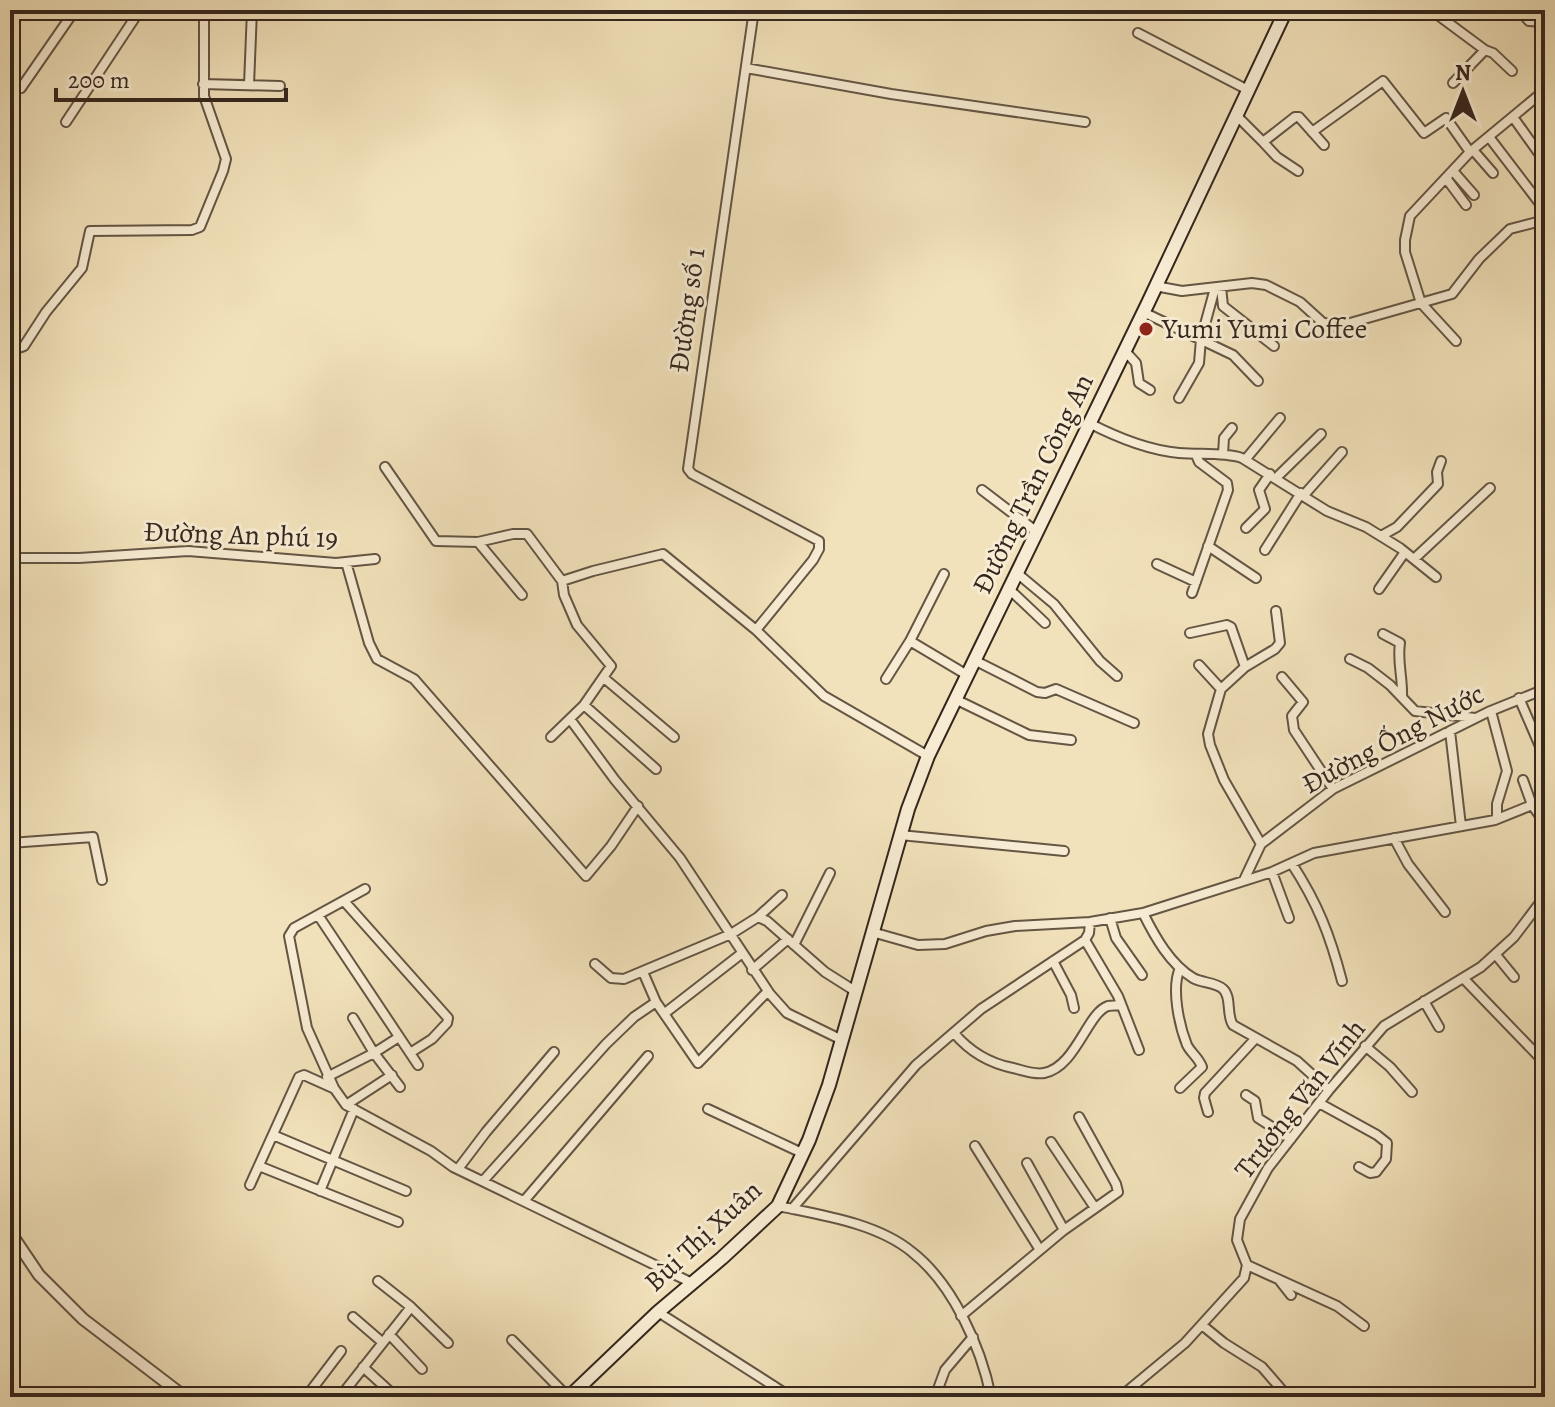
<svg xmlns="http://www.w3.org/2000/svg" width="1555" height="1407" font-family="Alegreya,serif">
<style>
.lines{fill:none;stroke-linecap:round;stroke-linejoin:round}
.minor-casing{stroke:#645544;stroke-width:12}
.tertiary-casing{stroke:#645544;stroke-width:14}
.secondary-casing{stroke:#34261d;stroke-width:16}
.minor{stroke:#f7ecd3;stroke-width:8}
.tertiary{stroke:#f7ecd3;stroke-width:10}
.secondary{stroke:#f7ecd3;stroke-width:12}
.poi-dot{fill:#8f2418;stroke:#f7ecd3;stroke-width:3}
.labels{text-anchor:middle;dominant-baseline:central;stroke-width:6;stroke-linejoin:round;paint-order:stroke}
.street-label{font-size:28px;fill:#34261d;stroke:#f7ecd3}
.poi-label{font-size:28px;fill:#34261d;stroke:#f7ecd3;text-anchor:start}
</style>
<rect width="100%" height="100%" fill="#f2e2bb"/>
<filter id="stains"><feTurbulence type="fractalNoise" baseFrequency=".0025" numOctaves="4"/><feColorMatrix values="0 0 0 0 .2 0 0 0 0 .09 0 0 0 0 .02 0 0 0 .5 -.17"/></filter>
<radialGradient id="worn" r=".72"><stop offset=".6" stop-color="#630" stop-opacity="0"/><stop offset="1" stop-color="#630" stop-opacity=".3"/></radialGradient>
<g class="lines">
<g class="minor-casing">
<path id="minor" d="M754,10l-66,459 4,5 127,67v8l-6,11 -57,70 68,66 104,60
M1431,10l54,40 8,3 19,18
M1519,10l10,11 16,1
M10,14l3,-4
M1138,33l110,57
M746,68l145,26 194,28
M1453,83l32,-33
M203,84l77,2
M249,85l3,-75
M21,88l54,-78
M1236,115l27,27 32,-25h4l25,28
M1513,117l32,45
M66,122l74,-112
M1312,132l71,-51 41,52 22,-15 24,34 75,-62
M1489,137l52,68
M1263,142l14,15 21,14
M1473,150l20,23
M1453,171l21,24
M1446,178l20,27
M1155,286l27,5 70,-8 14,2 34,17 22,20 14,5 116,-33 27,-35 31,-30 35,-9
M1221,287l2,19 51,40
M1143,312l90,43 25,26
M1456,341l-35,-38 -16,-51v-12l5,-24 60,-64
M10,351l14,-5 22,-34 36,-44 8,-37 102,-1 8,-3 23,-56 3,-12 -22,-63v-86
M1125,351l11,12 3,20 11,7
M1179,398l20,-35 2,-24 14,-51
M1089,423c29,15 58,27 90,30 21,2 44,-1 63,5l85,53 39,16 34,21 36,29
M1223,454l1,-16 8,-10
M1245,460l35,-42
M385,467l51,74 42,1 35,-8h14l35,47 31,-10 70,-17 93,76
M1276,478l45,-44
M982,490l55,42
M1304,495l38,-43
M1246,528l19,-19 -6,-19 11,-16
M1381,536l16,-9 41,-43 -1,-12 4,-11
M478,542l44,53
M1208,546l48,32
M1265,550l36,-57
M10,558h69l109,-7 148,12 39,-4
M1414,559l76,-71
M346,562l23,81 8,16 37,20 172,197 25,-30 27,-40
M1157,564l39,18
M1017,573l37,31 46,57 17,15
M944,574l-34,67 57,34
M562,581l2,14 13,30 34,41 -27,39 72,64
M1009,589l36,34
M1379,589l26,-37
M1192,593l36,-103 -1,-7 -28,-21 -3,-7
M1190,633l37,-8 4,2 14,40
M1383,634l17,9c-3,19 3,35 2,54
M1350,659l18,9 22,17 25,26 60,7
M974,660l63,32 8,1 11,-4 78,34
M1199,665l22,24
M1282,677l21,25 -11,14 2,14 39,59
M604,678l70,59
M886,679l24,-38
M1519,698l26,60
M955,699l74,36 42,5
M1491,711l16,60 -10,33v15
M570,719l45,61 65,78 90,136 17,19 55,27
M1450,731l11,95
M551,737l33,-32
M1523,780l9,25 13,-6
M900,835l164,16
M1394,838l14,26 37,48
M10,843l83,-6 9,43
M1261,844l-37,-64 -14,-35 -2,-11 13,-45 24,-22 30,-18 5,-6 -4,-32
M1292,864c26,40 38,71 50,117
M1272,872l17,46
M1244,880l17,-36 72,-55 155,-77 57,-23
M365,889l-71,39 -5,8 18,92 27,60 12,17 85,46 22,16 237,115
M344,901l104,117 -1,5 -15,16 -22,14
M1143,913c12,24 27,51 50,65 8,5 23,4 30,11 9,8 3,26 10,36l64,36 32,29
M318,915l100,150
M758,917l24,-22
M1110,918l6,20 26,37
M872,932l46,13 27,-1 41,-13 29,-5 75,-4 53,-9 129,-41 42,-19 181,-33 37,-15 13,18
M1085,940l33,56 21,54
M794,945l36,-72
M1496,955l18,22
M1053,961l18,34 3,13
M595,964l16,14 13,1 107,-45 27,-17 9,4 58,51 30,19
M1180,968c-9,20 -1,57 7,77 4,8 12,13 15,22l-22,21
M752,970l36,-31
M643,972l13,30 42,61 70,-72
M1464,979l81,84
M1424,1001l15,26
M665,1013l76,-59
M353,1018l21,35 25,-16
M954,1033c16,19 34,30 59,35 9,2 21,7 31,5 32,-6 43,-60 64,-67 4,-1 9,0 13,-1
M1365,1046l25,21 22,25
M327,1077l47,-24 26,34
M1246,1095l9,6 3,17 33,21
M1319,1103l58,32 10,8 -1,16 -10,13 -6,1 -11,-6
M346,1105l46,-30
M708,1109l94,44
M1208,1112l-4,-14 1,-5 50,-54
M273,1135l133,56
M1051,1142l44,66
M975,1146l65,104
M1027,1163l37,67
M259,1166l139,56
M458,1169l28,-37 68,-80
M483,1181l123,-137 28,-27 22,-15
M250,1185l49,-108 5,-2 29,13
M320,1191l34,-82
M524,1201l124,-145
M778,1206c43,9 99,17 134,46 41,32 69,95 79,145
M792,1209l124,-144 65,-56 104,-69 4,-7 1,-11
M1247,1265l90,41 27,20
M378,1281l33,26 37,36
M1280,1281l11,14
M658,1312l133,85
M961,1316l103,-86 54,-38 -2,-8 -37,-67
M353,1317l29,25
M1202,1325l22,18 38,24 26,30
M389,1334l33,35
M512,1340l56,57
M363,1367l33,30
M306,1397l35,-46
M340,1397l71,-90
M764,1397l10,-11
M935,1397l10,-27 28,-33
M1120,1397l65,-54 59,-65 3,-13 -10,-25 3,-21 28,-51 61,-78 55,-64 97,-59 33,-30 31,-41"/>
</g>
<g class="tertiary-casing">
<path id="tertiary" d="M10,1232l29,43 44,44 102,78"/>
</g>
<g class="secondary-casing">
<path id="secondary" d="M569,1397l89,-85 64,-54 56,-52 31,-66 20,-55 79,-276 20,-53 220,-453 138,-293"/>
</g>
<use href="#minor" class="minor"/>
<use href="#tertiary" class="tertiary"/>
<use href="#secondary" class="secondary"/>
</g>
<circle class="poi-dot" cx="1146" cy="329" r="8"/>
<g class="labels">
<g class="street-label">
<text transform="translate(687 310) rotate(-82)">Đường số 1</text>
<text transform="translate(1033 484) rotate(-64)">Đường Trần Công An</text>
<text transform="translate(241 535) rotate(2)">Đường An phú 19</text>
<text transform="translate(1393 739) rotate(-28)">Đường Ống Nước</text>
<text transform="translate(1300 1099) rotate(-52)">Trương Văn Vĩnh</text>
<text transform="translate(703 1236) rotate(-43)">Bùi Thị Xuân</text>
</g>
<g class="poi-label">
<text x="1162" y="329">Yumi Yumi Coffee</text>
</g>
</g>
<rect width="1555" height="1407" fill="none" stroke="#f2e2bb" stroke-width="40"/>
<rect x="12" y="12" width="1531" height="1383" fill="none" stroke="#34261d" stroke-width="4"/>
<rect x="20" y="20" width="1515" height="1367" fill="none" stroke="#34261d" stroke-width="2"/>
<g transform="translate(1463 92)" stroke="#f7ecd3" stroke-width="6" paint-order="stroke">
<path d="M0-6L14 30L0 20L-14 30Z" fill="#34261d"/>
<text y="-12" font-size="22" font-weight="bold" text-anchor="middle" fill="#34261d">N</text>
</g>
<path d="M56 88v12h230v-12" fill="none" stroke="#34261d" stroke-width="4"/>
<text x="68" y="88" font-size="24" fill="#34261d" stroke="#f7ecd3" stroke-width="6" paint-order="stroke">200 m</text>
<rect width="100%" height="100%" filter="url(#stains)"/>
<rect width="100%" height="100%" fill="url(#worn)"/>
</svg>
